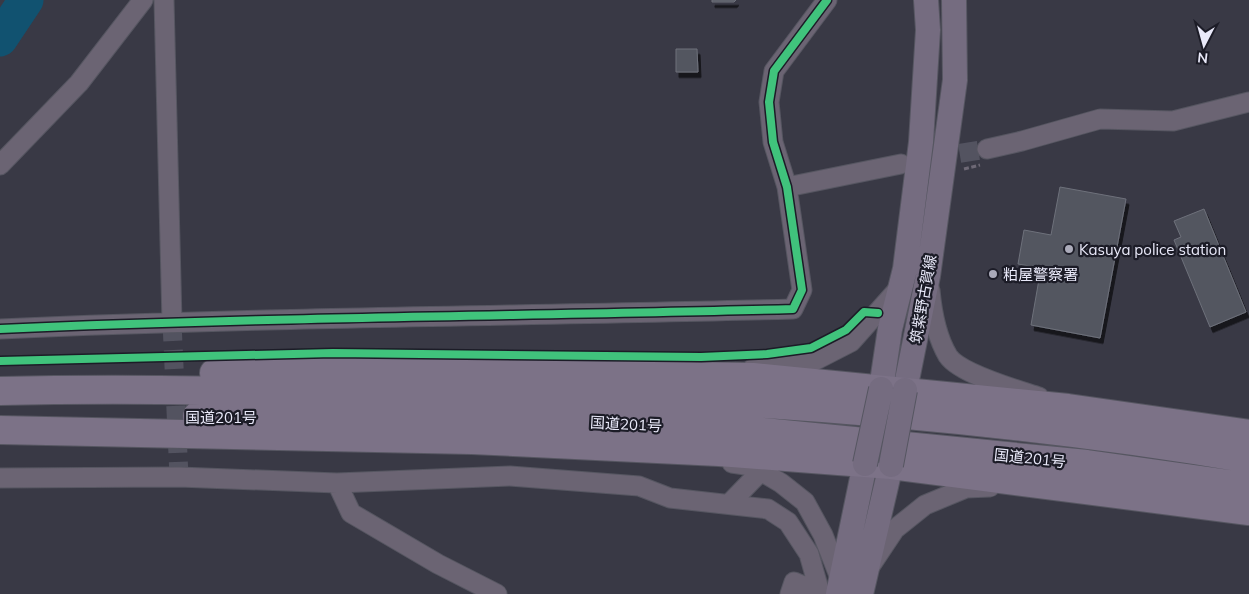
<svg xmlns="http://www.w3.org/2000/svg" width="1249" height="594" font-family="Mulish,'Noto Sans JP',sans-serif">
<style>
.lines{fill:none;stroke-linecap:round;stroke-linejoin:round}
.river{stroke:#115270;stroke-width:35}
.building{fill:#535660;stroke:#6e717b;filter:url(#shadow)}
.minor-tunnel{stroke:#535360;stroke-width:19;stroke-dasharray:19 9;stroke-linecap:butt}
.minor-casing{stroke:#565661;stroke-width:21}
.major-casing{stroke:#565661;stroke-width:26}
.highway-casing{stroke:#565661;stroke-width:30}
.path{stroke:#6e6976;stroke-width:3;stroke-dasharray:5 2.5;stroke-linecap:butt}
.minor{stroke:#6b6473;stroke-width:19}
.major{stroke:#756c80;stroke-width:24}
.highway{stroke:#7c7287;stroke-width:28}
.major-bridge-casing{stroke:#565661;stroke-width:26;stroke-linecap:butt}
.major-bridge{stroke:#756c80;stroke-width:24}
.cycleway-casing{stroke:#1c1c27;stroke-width:11}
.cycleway{stroke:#40c37c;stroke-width:8}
.poi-dot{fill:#ababba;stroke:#1c1c27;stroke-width:2}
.labels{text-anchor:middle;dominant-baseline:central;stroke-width:4.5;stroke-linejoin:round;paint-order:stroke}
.poi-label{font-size:15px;fill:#e9e9f9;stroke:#1c1c27;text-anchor:start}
.street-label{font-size:15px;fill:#e9e9f9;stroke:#1c1c27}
</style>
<defs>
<filter id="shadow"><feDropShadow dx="3" dy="5.5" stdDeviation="0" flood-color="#0009"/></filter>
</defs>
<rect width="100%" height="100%" fill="#393945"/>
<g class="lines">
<path class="river" d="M0,39l26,-39"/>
</g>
<path class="building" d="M712,0h24l-2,2h-22z
M676,49h21l1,23h-22z
M1060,187l66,12 -26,139 -69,-13 10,-57 -23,-4 6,-34 27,5z
M1204,209l42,103 -36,15 -36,-87 7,-3 -7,-16z"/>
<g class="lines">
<path class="minor-tunnel" d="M932,158l55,-9
M172,322l7,155"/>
<g class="minor-casing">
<path id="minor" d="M164,0l8,322
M987,149l35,-8 78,-22 73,2 76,-19
M0,165l79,-82 64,-83
M787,187l114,-23
M930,290c2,22 6,46 18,66 12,18 70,34 91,41
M0,329c264,-12 529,-13 793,-20l9,-19 -15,-103 -14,-45 -4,-40 5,-31 53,-71
M752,369l62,-8 37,-19 49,-55
M732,463l20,3 29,17 24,19 18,33 17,43
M0,478l179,-1 158,6 173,-7 129,10 31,12 98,11 20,13 21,32 11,39
M337,483l14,30 87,51 59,30
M730,503l31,-32
M871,565l24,-36 30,-24 41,-17 24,-1
M790,594l4,-12 28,12"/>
</g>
<g class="major-casing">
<path id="major" d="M881,389l9,-60 15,-60 16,-127 7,-112 -2,-30
M905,390l23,-114 27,-196 -1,-80
M838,594l27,-130
M861,594l30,-129"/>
</g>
<g class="highway-casing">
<path id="highway" d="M214,373l118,-3 421,7 315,31 181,26
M0,391c124,-3 248,0 371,2 76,1 152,0 227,2 217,9 436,27 651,64
M197,416l399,6 158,9 333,33 162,23
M0,430l472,10 247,12 172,13 358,46"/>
</g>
<path class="path" d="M964,169l16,-4"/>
<use href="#minor" class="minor"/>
<use href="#major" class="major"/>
<use href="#highway" class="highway"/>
<g class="major-bridge-casing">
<path id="major-bridge" d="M865,464l16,-75
M891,465l14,-75"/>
</g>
<use href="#major-bridge" class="major-bridge"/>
<g class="cycleway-casing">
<path id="cycleway" d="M0,329c264,-12 529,-13 793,-20l9,-19 -15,-103 -14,-45 -4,-40 5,-31 53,-71
M0,361l333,-8 368,4 66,-3 44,-6 35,-18 18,-18 14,1"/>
</g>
<use href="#cycleway" class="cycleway"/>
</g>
<g class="poi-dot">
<circle cx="1069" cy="249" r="5"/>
<circle cx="993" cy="274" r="5"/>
</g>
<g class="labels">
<g class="poi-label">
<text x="1079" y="249">Kasuya police station</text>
<text x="1003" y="274">粕屋警察署</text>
</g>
<g class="street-label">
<text transform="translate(923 299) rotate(-80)">筑紫野古賀線</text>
<text x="221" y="417">国道201号</text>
<text transform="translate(626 424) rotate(3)">国道201号</text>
<text transform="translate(1030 458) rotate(6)">国道201号</text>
</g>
</g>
<g transform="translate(1204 45) rotate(186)" stroke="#1c1c27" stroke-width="4" paint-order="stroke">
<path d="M0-4L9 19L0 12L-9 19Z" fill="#e9e9f9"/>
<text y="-8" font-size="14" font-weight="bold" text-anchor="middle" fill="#e9e9f9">N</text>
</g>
</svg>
